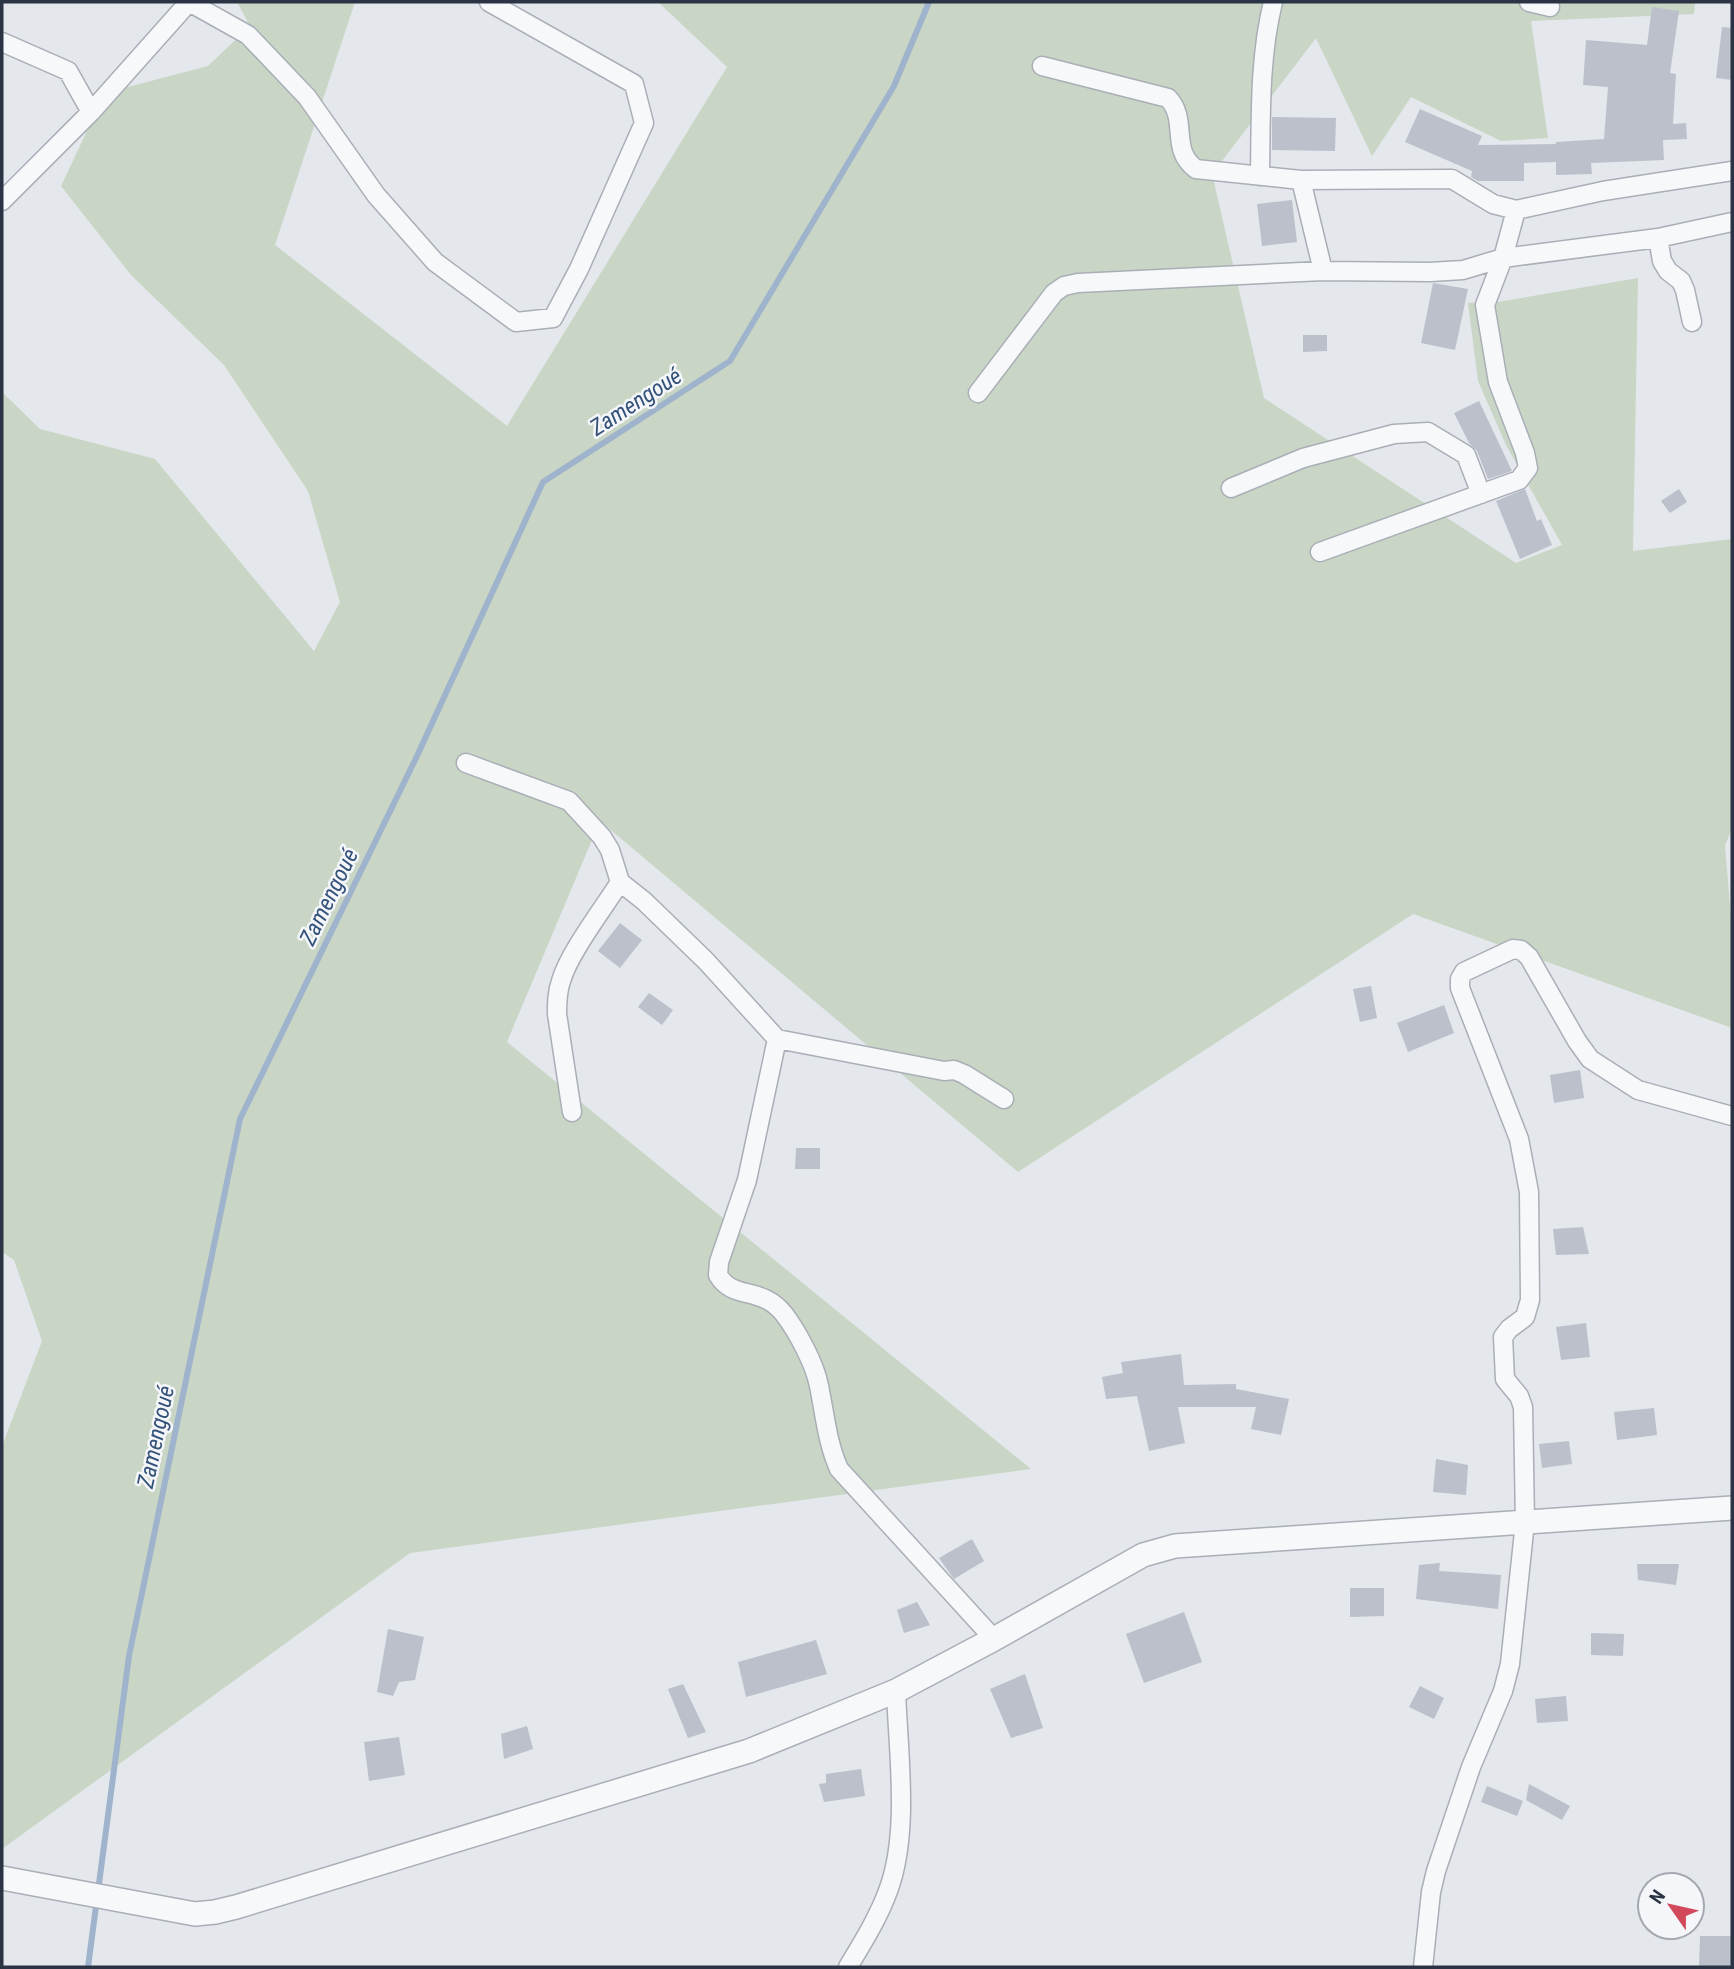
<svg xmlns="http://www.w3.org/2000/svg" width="1734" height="1969" font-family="'Roboto Condensed',sans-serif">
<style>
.green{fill:#c9d6c5}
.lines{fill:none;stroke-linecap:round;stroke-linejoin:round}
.stream{stroke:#9fb4cc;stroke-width:6}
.building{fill:#bbc0ca}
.minor-casing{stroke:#a9aeb7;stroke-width:21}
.tertiary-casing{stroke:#a9aeb7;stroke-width:26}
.minor{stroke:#f7f8fa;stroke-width:18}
.tertiary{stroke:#f7f8fa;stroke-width:23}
.labels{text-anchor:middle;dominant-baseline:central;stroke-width:5;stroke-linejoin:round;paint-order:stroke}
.water-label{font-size:23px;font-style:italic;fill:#34527a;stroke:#f4f6f9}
</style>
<rect width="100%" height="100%" fill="#e4e7ec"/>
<path class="green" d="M237,2h118l-80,243 232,181 220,-359 -69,-65h1037l-1,12 -163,7 17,117 -47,3 -90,-44 -39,59 -56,-118 -104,136 52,224 252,165 46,-18 -56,-100 -28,-64 -10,-78 30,-1 140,-24 -5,273 99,-12v290l-7,16 7,86v97l-319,-114 -395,258 -418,-351 -93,221 524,427 -621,84 -408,296v-403l40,-105 -28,-81 -12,-8v-860l38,37 115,30 159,192 26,-49 -32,-111 -84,-126 -93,-90 -70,-89 44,-93 103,-27 42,-40z"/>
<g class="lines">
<path class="stream" d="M88,1967l41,-311 111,-537 177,-363 126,-274 187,-121 164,-275 35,-84"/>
</g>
<path class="building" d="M1652,7l27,4 -9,62 6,1 -3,50 13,-1 1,16 -24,1 1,20 -73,3 1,11 -36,1v-13l-32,1v18h-46l-7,-4 1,-6 -67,-29 15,-33 62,27 -4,9 78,-1v-2l48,-3 4,-52 -25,-2 3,-45 61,5z
M1722,27l10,1v52l-16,-2z
M1272,117l64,1 -1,33 -63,-1z
M1292,200l5,42 -35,4 -5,-42z
M1433,283l35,6 -13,61 -34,-7z
M1303,335h24v16l-24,1z
M1479,401l33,70 -24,8 -11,-28 -8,-8 -15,-30z
M1525,489l12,32 4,-2 11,26 -32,14 -24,-58z
M1679,489l8,13 -17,11 -9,-12z
M620,923l22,17 -22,28 -22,-17z
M1371,986l6,32 -17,4 -7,-33z
M649,993l24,17 -11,15 -24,-18z
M1444,1005l10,28 -46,19 -11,-29z
M1580,1070l4,28 -30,5 -4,-28z
M796,1148h24v21h-25z
M1583,1227l6,27 -33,1 -3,-26z
M1586,1323l4,34 -29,3 -5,-33z
M1181,1354l3,31 52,-1v5l53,10 -8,36 -30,-6 5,-22h-78l7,36 -36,8 -12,-55 -31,3 -4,-22 21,-4 -2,-11z
M1654,1408l3,27 -40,5 -3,-28z
M1569,1441l3,23 -30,4 -3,-24z
M1436,1459l32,6 -2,30 -33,-3z
M972,1539l12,22 -30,18 -15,-21z
M1440,1563l-1,8 62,4 -3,34 -82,-10 3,-34z
M1637,1564h42l-3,21 -38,-5z
M1350,1588h34v28l-34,1z
M917,1602l13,23 -26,8 -7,-23z
M1184,1612l18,50 -58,21 -18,-49z
M388,1629l36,8 -9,43 -16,2 -6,14 -16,-4z
M1591,1633l33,1 -1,22 -32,-1z
M816,1640l11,34 -81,23 -8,-35z
M1025,1674l18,54 -32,10 -21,-49z
M683,1684l23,48 -18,6 -20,-49z
M1420,1686l24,12 -10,21 -25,-12z
M1566,1696l2,25 -31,2 -2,-24z
M527,1726l6,23 -29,10 -3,-25z
M399,1737l6,38 -36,6 -5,-39z
M861,1769l4,27 -41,6 -5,-18 7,-1v-9z
M1529,1784l41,22 -8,14 -36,-20z
M1487,1786l36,15 -6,15 -36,-14z
M1700,1936h32v31h-33z"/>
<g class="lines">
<g class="minor-casing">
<path id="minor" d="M189,2l59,33 59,62 69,98 59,67 81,60 37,-4 26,-49 65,-146 -10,-39 -145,-82
M1529,2l21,5
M2,42l66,29 23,41
M1042,66l126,32c21,22 1,51 28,71l105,11 151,-1 41,25 23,6 87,-19 129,-20
M1260,176c1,-59 -1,-117 13,-174
M1301,180l22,91
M2,201l89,-89 98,-110
M1658,238l4,23 6,10 13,10 4,9 7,32
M978,393l76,-100 10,-7 14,-3 245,-12 107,1 33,-2 40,-12 155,-20 74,-16
M1231,488l72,-30 91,-24 34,-2 38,23 15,39
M1320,552l199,-72 9,-12 -3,-15 -27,-71 -13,-77 18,-47 13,-48
M466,763l103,38 33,36 8,13 10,32 24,19 62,60 71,78 167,32 10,-1 10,4 40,25
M777,1039l-30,141 -28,82 -1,13c15,26 43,10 66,39 13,17 31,50 35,72 6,29 8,56 20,83l155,170
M572,1112l-15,-98c0,-11 0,-22 4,-33 8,-28 42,-72 59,-99
M848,1967c15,-25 30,-49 40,-76 22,-58 10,-140 8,-200
M1423,1967l8,-75 5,-21 35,-104 32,-76 7,-27 15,-142 -2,-115 -4,-11 -14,-17 -2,-42 6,-8 16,-12 5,-17 -1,-108 -10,-53 -59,-151v-9l4,-7 49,-23 8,1 8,7 48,84 13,18 48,31 94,26"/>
</g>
<g class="tertiary-casing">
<path id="tertiary" d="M2,1878l193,36 20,-2 21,-5 513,-156 147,-60 98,-52 149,-84 32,-9 557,-38"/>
</g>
<use href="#minor" class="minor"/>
<use href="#tertiary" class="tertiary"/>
</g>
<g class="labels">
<g class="water-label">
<text transform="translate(636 402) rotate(-33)">Zamengoué</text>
<text transform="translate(329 897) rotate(-64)">Zamengoué</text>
<text transform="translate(156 1437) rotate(-78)">Zamengoué</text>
</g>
</g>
<rect width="1734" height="1969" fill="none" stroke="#2b3445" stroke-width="7"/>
<g transform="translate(1671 1906) rotate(304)"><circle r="33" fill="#f4f6f9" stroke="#a4a8b1" stroke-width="2"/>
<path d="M0-5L12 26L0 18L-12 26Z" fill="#d1495b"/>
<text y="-10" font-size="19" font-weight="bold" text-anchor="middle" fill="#2b3445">N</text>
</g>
</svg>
